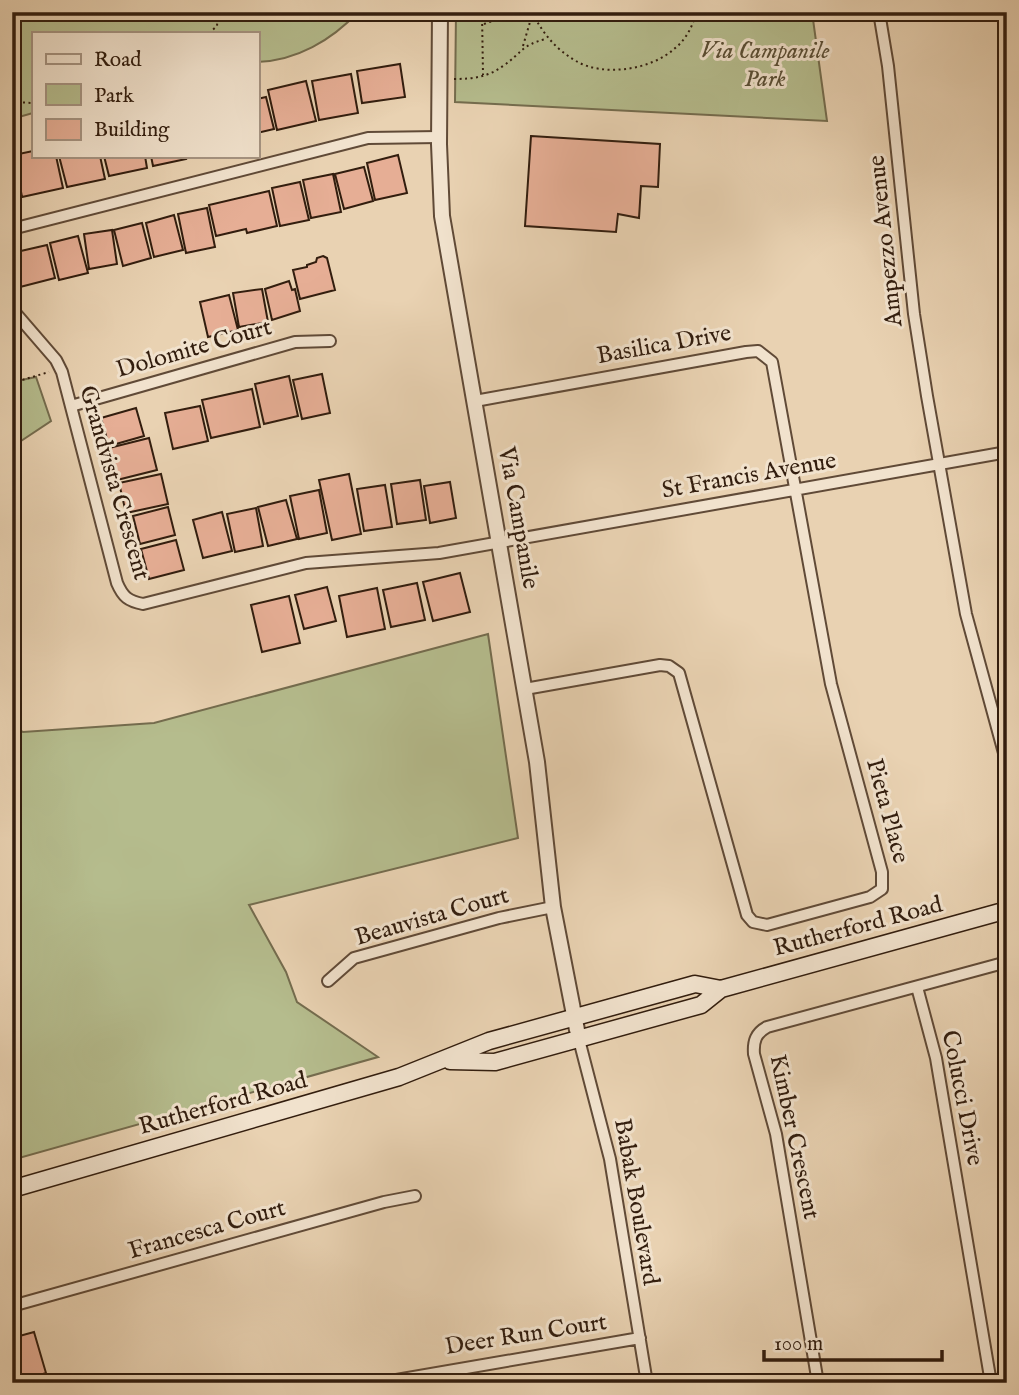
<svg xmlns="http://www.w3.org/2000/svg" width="1019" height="1395" font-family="'IM FELL English',serif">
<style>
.green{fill:#b5bc8d;stroke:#746c4e;stroke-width:2}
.building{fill:#e6ae95;stroke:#321d0e;stroke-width:2}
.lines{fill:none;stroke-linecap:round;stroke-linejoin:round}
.minor-casing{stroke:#604a37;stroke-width:14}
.tertiary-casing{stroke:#604a37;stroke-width:18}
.secondary-casing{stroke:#321d0e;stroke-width:19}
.path{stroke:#321d0e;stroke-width:2;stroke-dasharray:2 3.5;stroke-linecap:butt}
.minor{stroke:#f1e2cd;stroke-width:10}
.tertiary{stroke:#f1e2cd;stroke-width:14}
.secondary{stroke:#f1e2cd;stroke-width:16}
.labels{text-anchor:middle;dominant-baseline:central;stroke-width:6;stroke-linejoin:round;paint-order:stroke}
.park-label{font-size:24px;font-style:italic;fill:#594d34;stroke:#f1e2cd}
.street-label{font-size:24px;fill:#321d0e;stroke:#f1e2cd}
</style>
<rect width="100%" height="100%" fill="#e9d2b2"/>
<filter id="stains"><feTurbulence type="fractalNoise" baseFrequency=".00286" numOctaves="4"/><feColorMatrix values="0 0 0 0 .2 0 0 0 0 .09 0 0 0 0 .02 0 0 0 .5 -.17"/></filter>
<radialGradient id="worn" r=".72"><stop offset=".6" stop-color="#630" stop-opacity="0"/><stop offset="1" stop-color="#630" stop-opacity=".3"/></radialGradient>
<path class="green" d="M12,12h346c-26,28 -62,49 -101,50v-29h-224v80l-21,6z
M456,12h356l15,109 -372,-19z
M36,377l15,44 -39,26v-65z
M488,634l30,204 -269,67 37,67 11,30 81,55 -366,103v-433l11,5 131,-9z"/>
<path class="building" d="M400,64l5,33 -43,6 -5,-32z
M351,74l7,39 -39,7 -7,-39z
M306,81l10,40 -39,9 -9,-40z
M266,97l8,32 -17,4v-34z
M531,136l129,8 -2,43 -17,-1 -2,32 -21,-4 -2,18 -91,-6z
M33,151v5h23l7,32 -41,9 -8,-42z
M398,155l9,38 -32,7 -8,-37z
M59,156h41l5,23 -38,8z
M104,156h41l2,12 -38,8z
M151,156h34l1,3 -33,7z
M12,167l6,25 -6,1z
M364,167l9,34 -29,8 -9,-35z
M333,174l8,38 -30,6 -8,-38z
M300,182l9,38 -29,6 -8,-38z
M269,191l8,35 -30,7 -1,-4 -30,7 -7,-31z
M207,208l8,39 -29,6 -8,-39z
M174,215l9,35 -29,7 -8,-34z
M142,223l9,35 -28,8 -9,-36z
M112,230l5,34 -28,5 -5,-35z
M78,236l10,37 -29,7 -9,-37z
M47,245l8,33 -35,9 -8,-34z
M323,256l4,2 8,32 -35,9 -7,-29 14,-3v-2l9,-3 1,-4z
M289,281l3,9 3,-1 5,22 -28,9 -7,-31z
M262,289l6,33 -29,5 -6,-34z
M229,295l9,35 -30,7 -8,-35z
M322,374l8,39 -28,6 -9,-39z
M289,376l9,40 -34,8 -9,-40z
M252,389l8,38 -49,11 -9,-38z
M200,406l8,35 -35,8 -8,-36z
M136,408l8,28 -35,10 -8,-28z
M149,438l8,32 -40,10 -8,-32z
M161,474l7,30 -42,9 -7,-30z
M349,474l12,60 -29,6 -13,-60z
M420,480l6,40 -29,4 -6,-40z
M450,482l6,36 -26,5 -6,-37z
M385,485l7,42 -28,4 -7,-42z
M319,490l8,43 -28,6 -9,-43z
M286,500l11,39 -29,7 -10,-39z
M168,507l7,28 -35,9 -7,-28z
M256,508l7,38 -28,6 -8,-38z
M222,512l10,39 -29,7 -10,-38z
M176,540l8,30 -35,9 -8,-30z
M460,573l10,39 -37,9 -10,-39z
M417,583l8,37 -34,7 -8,-37z
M327,587l9,34 -32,8 -9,-34z
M377,588l8,41 -38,8 -8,-41z
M289,596l11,47 -38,9 -11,-47z
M34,1332l12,41 -28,9 -6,-19v-25z"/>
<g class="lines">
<g class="minor-casing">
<path id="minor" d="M879,12l9,54 26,248 13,82 39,218 41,150
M12,229l356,-91 71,-1
M12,309l44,51 6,12 55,211c6,14 11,18 26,21l163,-41 133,-10 568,-101
M475,401l271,-49 12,-1 14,11 59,322 51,188v17l-12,8 -103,28 -14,-3 -6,-7 -68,-242 -10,-7 -9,-1 -135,24
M71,406l224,-64 35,-1
M328,981l26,-23 145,-40 54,-11
M917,987l19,71 55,325
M577,1032l33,127 37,224
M12,1306l372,-104 31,-6
M379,1383l261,-45
M818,1383l-42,-249 -22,-80c-1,-13 2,-21 13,-27l240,-65"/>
</g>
<g class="tertiary-casing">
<path id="tertiary" d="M440,12l-1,132 3,72 95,546 16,145 24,123"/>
</g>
<g class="secondary-casing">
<path id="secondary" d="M450,1061l45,1 206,-57 20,-16 286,-79
M12,1189l387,-112 90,-36 206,-57 26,5"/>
</g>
<path class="path" d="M455,13l28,-1
M482,13l1,62
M532,13c12,21 22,35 44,48 27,16 75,9 98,-12 12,-9 19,-23 22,-37
M484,24l11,-4 8,-8
M209,33l8,-7 1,-14
M523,46l9,-31
M454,79c19,0 34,-2 49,-13 19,-13 18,-21 43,-27
M12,102l21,1
M12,383l37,-11"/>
<use href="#minor" class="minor"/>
<use href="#tertiary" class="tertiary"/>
<use href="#secondary" class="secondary"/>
</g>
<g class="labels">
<g class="park-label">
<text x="765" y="51">Via Campanile<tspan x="765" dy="28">Park</tspan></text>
</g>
<g class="street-label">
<text transform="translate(886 241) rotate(-96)">Ampezzo Avenue</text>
<text transform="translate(664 345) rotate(-10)">Basilica Drive</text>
<text transform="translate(194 349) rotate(-16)">Dolomite Court</text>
<text transform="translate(749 476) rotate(-10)">St Francis Avenue</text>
<text transform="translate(114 483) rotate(74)">Grandvista Crescent</text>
<text transform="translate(518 518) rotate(80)">Via Campanile</text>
<text transform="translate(887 811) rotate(75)">Pieta Place</text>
<text transform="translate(432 917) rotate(-16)">Beauvista Court</text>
<text transform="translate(858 927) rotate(-15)">Rutherford Road</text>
<text transform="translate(962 1098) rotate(79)">Colucci Drive</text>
<text transform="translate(223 1104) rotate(-16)">Rutherford Road</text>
<text transform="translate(794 1137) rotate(78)">Kimber Crescent</text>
<text transform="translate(636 1202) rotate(80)">Babak Boulevard</text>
<text transform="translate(207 1230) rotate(-16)">Francesca Court</text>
<text transform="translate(526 1335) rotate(-9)">Deer Run Court</text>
</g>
</g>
<rect width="1019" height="1395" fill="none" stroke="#e9d2b2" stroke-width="42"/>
<rect x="14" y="14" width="991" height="1367" fill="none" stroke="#321d0e" stroke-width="3.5"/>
<rect x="21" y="21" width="977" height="1353" fill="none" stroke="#321d0e" stroke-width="2"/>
<rect x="32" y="32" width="228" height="126" fill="#f1e2cd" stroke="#a59381" stroke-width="2"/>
<rect x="46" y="54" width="35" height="10" fill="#f1e2cd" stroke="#a59381" stroke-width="2"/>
<text x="94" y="66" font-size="21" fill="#321d0e">Road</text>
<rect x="46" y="84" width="35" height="21" fill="#b5bc8d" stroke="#a59381" stroke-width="2"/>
<text x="94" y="102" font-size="21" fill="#321d0e">Park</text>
<rect x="46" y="119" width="35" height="21" fill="#e6ae95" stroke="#a59381" stroke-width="2"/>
<text x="94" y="136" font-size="21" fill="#321d0e">Building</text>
<path d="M764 1350v10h178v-10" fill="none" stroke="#321d0e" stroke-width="3.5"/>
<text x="774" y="1350" font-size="21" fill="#321d0e" stroke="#f1e2cd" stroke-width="5" paint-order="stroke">100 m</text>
<rect width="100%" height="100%" filter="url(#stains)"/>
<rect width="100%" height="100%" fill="url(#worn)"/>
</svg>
